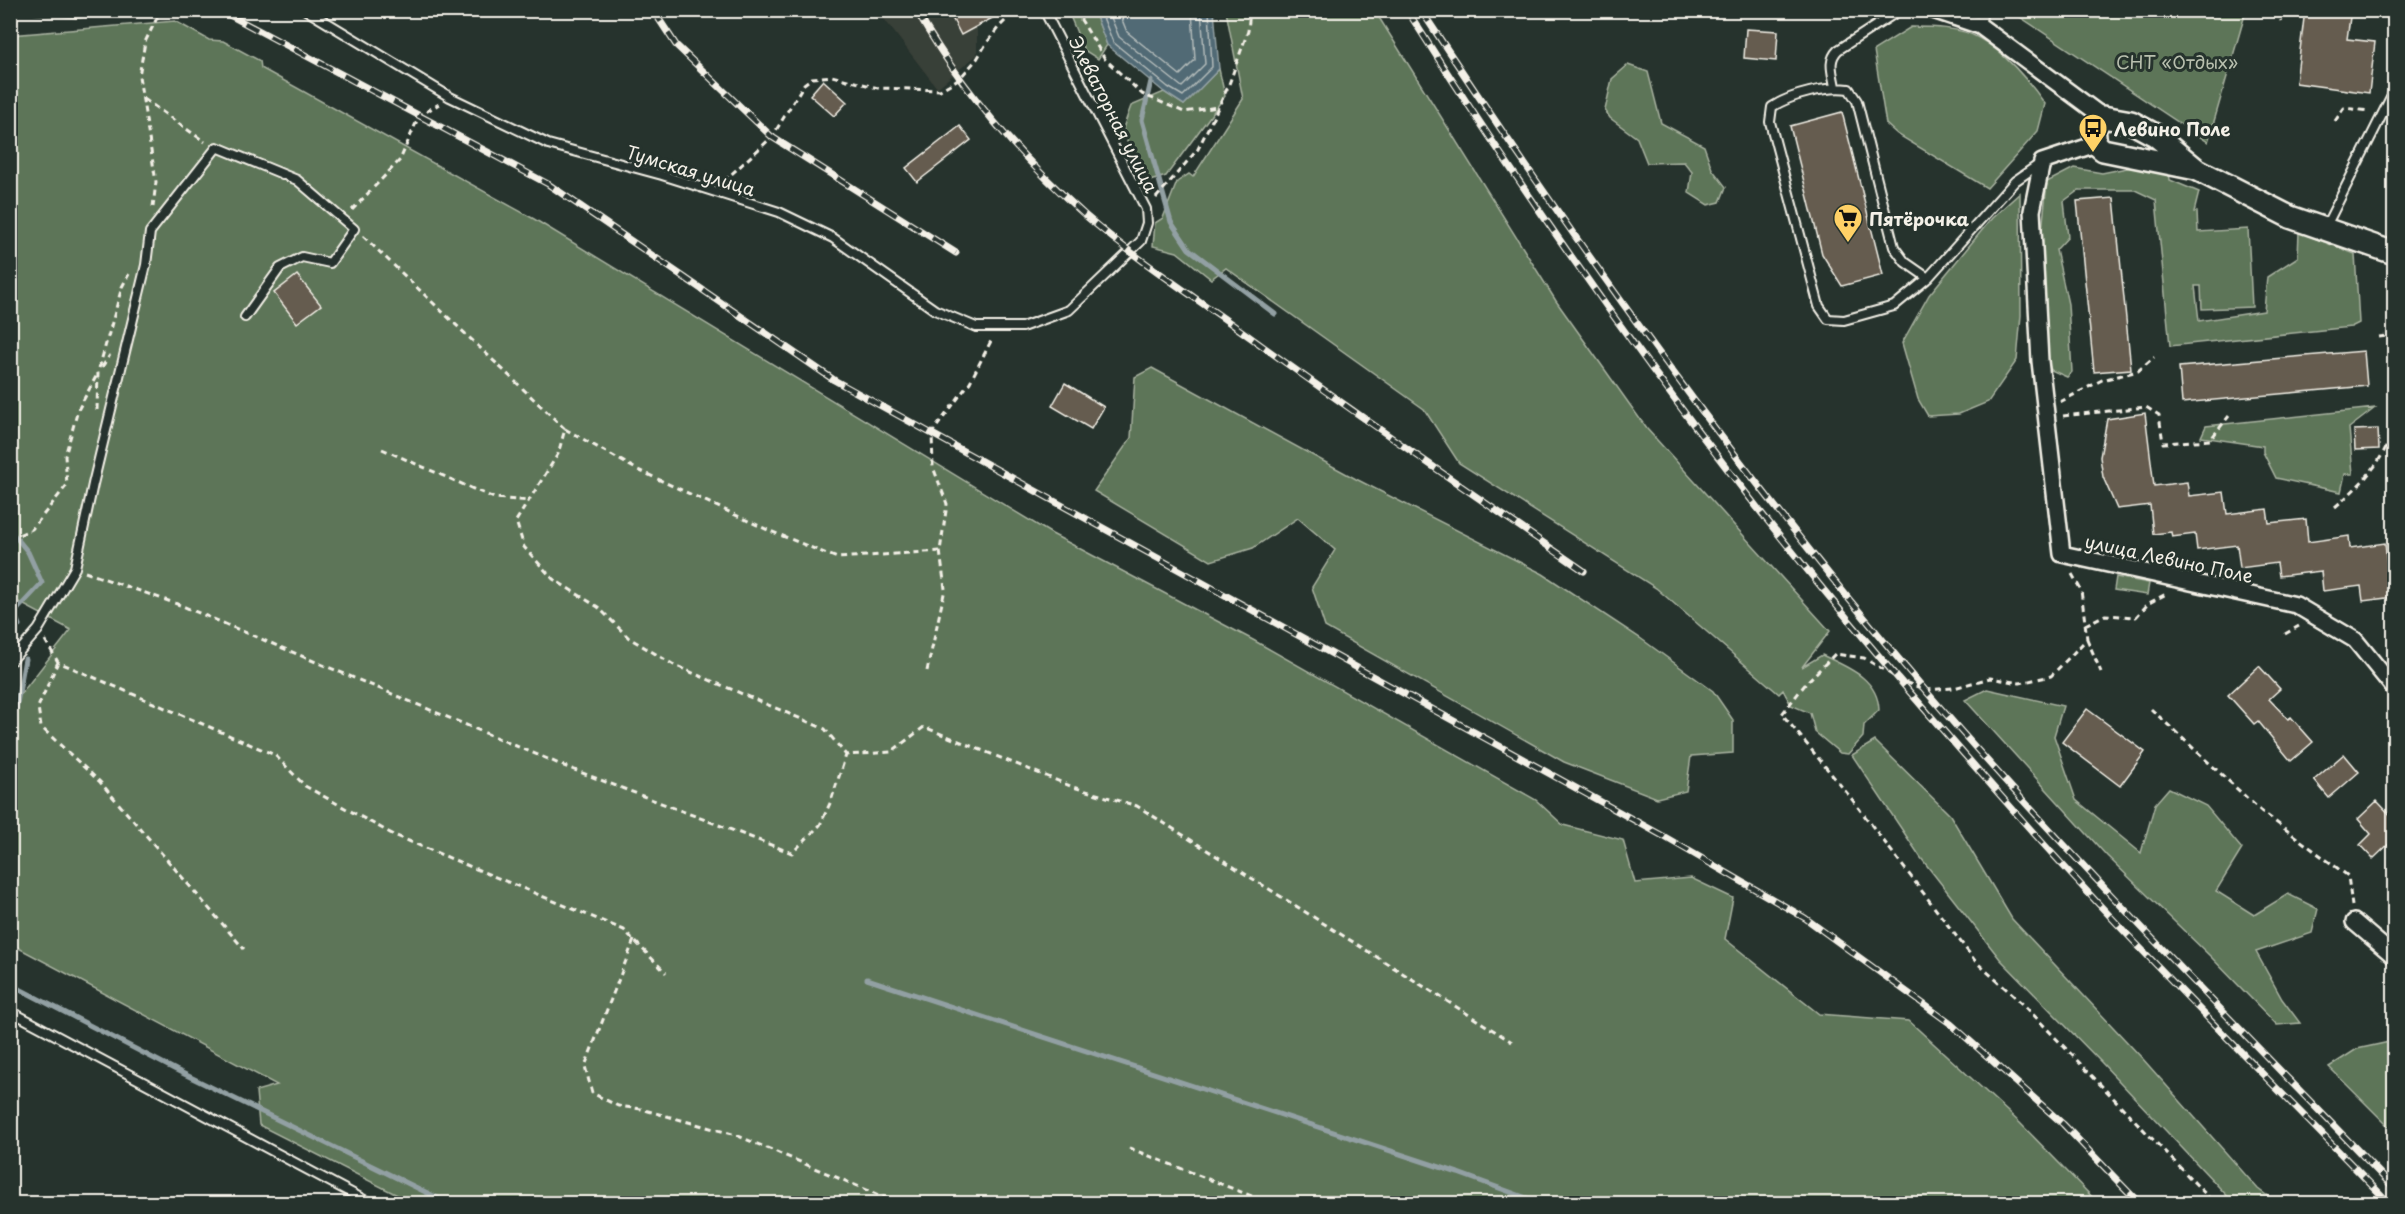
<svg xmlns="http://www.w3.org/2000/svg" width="2405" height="1214" font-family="'Playpen Sans',sans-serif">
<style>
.built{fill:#393f37}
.green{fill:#5d7458;stroke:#a8b2a0;stroke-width:1.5}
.water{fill:#516a75;stroke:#92a0a3;stroke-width:1.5}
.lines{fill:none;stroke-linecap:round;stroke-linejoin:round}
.shore{stroke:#b3bbba;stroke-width:1.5}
.stream{stroke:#92a0a3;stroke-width:5}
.building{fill:#655c4f;stroke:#f4f1e8;stroke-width:1.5}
.lane-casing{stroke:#f4f1e8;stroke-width:12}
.street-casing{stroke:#f4f1e8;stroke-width:20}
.secondary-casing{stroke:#f4f1e8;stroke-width:26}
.path{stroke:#f4f1e8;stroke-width:3;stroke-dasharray:6 4.5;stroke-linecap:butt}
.lane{stroke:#26332d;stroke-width:8}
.street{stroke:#26332d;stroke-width:15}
.secondary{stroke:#26332d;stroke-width:21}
.rail-casing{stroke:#f4f1e8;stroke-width:7}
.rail{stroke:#26332d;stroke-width:4.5;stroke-dasharray:14;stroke-linecap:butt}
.labels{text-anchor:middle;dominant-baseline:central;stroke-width:6;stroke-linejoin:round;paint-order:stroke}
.park-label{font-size:18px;fill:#b8bfae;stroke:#26332d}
.street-label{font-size:18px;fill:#f4f1e8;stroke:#26332d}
.poi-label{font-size:18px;font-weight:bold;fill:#f4f1e8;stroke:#26332d;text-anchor:start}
</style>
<rect width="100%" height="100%" fill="#26332d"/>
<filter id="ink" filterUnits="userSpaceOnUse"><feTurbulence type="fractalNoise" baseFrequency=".0167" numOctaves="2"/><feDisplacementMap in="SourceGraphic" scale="12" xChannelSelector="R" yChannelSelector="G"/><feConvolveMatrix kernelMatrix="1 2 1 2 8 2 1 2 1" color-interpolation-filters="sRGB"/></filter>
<g filter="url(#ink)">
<path class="built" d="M878,11h70l13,24 16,-9v29l-40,33z"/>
<path class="green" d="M10,11l1,-1 95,1 -3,3 -24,4z
M1068,11h26l13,34 -9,14 -14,-9z
M1226,11h149l181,290 91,128 183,202 -28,36 20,-12c25,12 56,23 57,55l-15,15 -1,12 -15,17 -8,-1 -25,-21 -5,-19 -19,-8 -8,-15 -4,4 -123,-106 -197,-125 -35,-54 -198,-141 -15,11 -34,-27 -24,-6 2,-23 8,-5 14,-36 12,-8 4,3 50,-78z
M2011,11h235l-38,131z
M175,21l34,19 14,1 37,20 1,7 273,151 518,315 201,106 283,160 27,25 60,15 12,43 56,-5 42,20 -8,41 94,75 90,7 111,102 78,80h-1685l-154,-78 -3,-34 21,-6 -266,-141 -1,-236 61,-78 -60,-32v-563z
M1911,27c22,0 48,0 68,11 24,13 51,44 66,66l-7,27 -51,57 -90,-54 -11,-10 -12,-74z
M1628,65l20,7 13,51 43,23 8,23 14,18 -6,15 -12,3 -19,-12 3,-21 -8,-10 -37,1 -10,-25 -27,-20 -5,-8 7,-31z
M1219,69l6,27 -59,80 -26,8 -17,-56 8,-22 33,-14 20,13z
M2152,163l17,8 1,9 29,12 -5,20h3l1,20 50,-3 4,78 -50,2 -1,-23h-6l4,35 65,-10 3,-34 31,-20 1,-25 56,22 4,69 -8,4 -181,19 -14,-146 -21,-10h-56l-15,11 4,36 -12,13 12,54 4,68 -5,5 -16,-7 -6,-16 -5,-103 7,-69 27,-14 28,5z
M2020,193l1,122 -4,45 -29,42 -29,12 -31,2 -10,-17 -16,-56 27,-48 63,-77z
M1152,368l204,111 187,95 97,64 73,53 20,29v33l-42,3 -5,35 -29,7 -93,-36 -239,-135 -13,-40 23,-37 -37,-32 -45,30 -42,13 -117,-70 37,-53 4,-61z
M2375,408l-26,20 4,46h-8l-4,18 -65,-14 -13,-26v-6l-62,-9 5,-11z
M2116,577l33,6 -2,12 -33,-5z
M1987,689l76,17 -9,30 22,64 65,53 14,-49 14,-16 37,18 36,43 -26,42 38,24 34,-21 30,15 -6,24 -56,19 26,47 18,24 -23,2 -66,-68 -104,-101 -142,-156z
M1875,741l75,74 62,104 130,139 116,131 19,14h-43l-133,-141 -101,-103 -79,-101 -69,-103z
M2394,1041v91l-65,-65 28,-18z"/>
<path class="water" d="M1094,11h120l5,58 -35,36 -20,-13 -57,-47z"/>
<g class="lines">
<path class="shore" d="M1100,10l13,32 55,45 15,9 29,-29 -3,-57
M1108,10l11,27 63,50 23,-23 -4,-54
M1118,10l9,22 53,43 15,-15 -3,-50"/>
<path class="stream" d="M1151,81l-9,39 29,102 18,27 86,65
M10,530l18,22 14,31 -28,30
M10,611l4,2 5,12
M10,715l6,-6 9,-50
M867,979l591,194 85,31
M10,984l166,86 274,134"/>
</g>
<path class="building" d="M948,10h59l-46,25z
M2305,10h46l-4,29 28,3 -6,51 -73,-10z
M1746,29l32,2 -2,30 -32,-3z
M823,80l24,22 -13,14 -24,-21z
M1842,112l41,163 -41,11 -20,-32 -32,-128z
M960,126l11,14 -54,42 -11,-14z
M2114,198l17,171 -37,3 -17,-171z
M297,275l24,30 -24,18 -23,-30z
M2364,351l3,35 -185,17 -3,-36z
M1065,383l39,24 -13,22 -39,-23z
M2145,413l9,73 33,-4 2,14 35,-4 3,22 40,-5 2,14 37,-4 2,23 41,-6 1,12 35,-5 2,21 7,-1v34l-31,4 -2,-15 -38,5 -2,-20 -42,5 -2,-13 -37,5 -3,-23 -40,5 -2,-16 -23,3 -1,-5 -18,2 -3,-29 -33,4 -14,-32 -3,-20 7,-38z
M2378,429l1,20 -24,1 -1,-20z
M2259,666l21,23 -11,10 19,20 3,-2 22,25 -22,19 -33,-40 -4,3 -26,-29z
M2087,709l58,43 -25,34 -58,-44z
M2344,754l15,18 -30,26 -15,-18z
M2377,801l17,18v20l-21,20 -13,-14 11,-11 -13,-15z"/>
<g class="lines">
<g class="lane-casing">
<path id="lane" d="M306,10l144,87 98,47 114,31 117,37 54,26 102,72 41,17h46l47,-17 72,-69 6,-18 -1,-14 -102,-199
M1980,26l3,-16
M2394,55v2
M1835,87c-2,-14 -8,-26 3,-37l62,-40
M2325,228l69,-137
M1928,278l-23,-16 -11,-15 -37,-146 -8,-12c-23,-3 -57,5 -77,18l-2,15 49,184 9,13 16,1 50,-14 34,-28 87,-97 26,-18
M10,662l28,-32 37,-62 18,-84 53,-219 4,-33 67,-85 80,33 57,49 -24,34 -28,-6 -22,11 -35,49
M10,1011l362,193"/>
</g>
<g class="street-casing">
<path id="street" d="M1933,10l47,16 123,91
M2096,144l-54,18 -10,49 8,150 22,193 234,51 59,35 39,48
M2354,922l40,34"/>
</g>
<g class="secondary-casing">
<path id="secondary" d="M2196,169l-93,-19 -7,-6 -2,-15 9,-12 28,5 24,13 41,34 94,48 104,36"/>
</g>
<path class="path" d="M1075,10l30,49 37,35 42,18 34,-5
M2277,10l4,11
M144,99l61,43
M2335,121l9,-13 25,3
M724,181l48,-44 32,-53 8,-6 20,-2 46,12 62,2 20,-12 17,-19 9,-15 12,-16 18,-18
M1156,198l42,-49 30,-62 20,-56 2,-21
M153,207l3,-25 -17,-106 6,-34 16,-32
M352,210l48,-50 19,-44 20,-12
M363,236l202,193 -7,25 -42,67 8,26 29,32 45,28 31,31 45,27 151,64 21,26 45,-3 33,-25 149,60 64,19 375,236
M2379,337l15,-2
M102,367l8,-12
M2060,402l42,-22 36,-9 16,-14
M97,410l1,-38 24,-85 7,-13
M2063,416l83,-9 13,8 4,28 47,-3 19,-24
M565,429l71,40 132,61 69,28 103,-7
M382,449l112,49 35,3
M2393,494h1
M2335,507c22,-19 41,-37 53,-64
M10,539l22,-10 35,-44 -2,-29 13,-46 20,-37
M85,572l95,33 384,161 228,87 28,-28 11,-24 15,-46
M2072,574l9,16 6,49 -36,37 -31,7 -30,-5 -36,10 -28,2 -24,-9 -38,-23 -29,-4 -28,28 -25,32 69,84 125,164 48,43 191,199
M2085,625l20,-10 31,2 13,-14 19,-10
M2285,634l14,-8
M2087,639l14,33
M45,640l13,22 217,93 30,31 89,49 230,95 42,43
M58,662l-20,45 3,20 59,55 144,167
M927,671l18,-82 -5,-38 7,-47 -14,-37 -1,-34 38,-51 22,-43
M2151,709l110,102 87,65 4,30
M634,940l-49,126 7,27 26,13 23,3 95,26 164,69
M1129,1148l143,56"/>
<use href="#lane" class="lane"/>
<use href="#street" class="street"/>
<use href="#secondary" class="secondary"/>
<g class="rail-casing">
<path id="rail" d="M220,10l328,174 286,196 829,456 142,82 146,106 112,100 77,80
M653,10l23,35 96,92 184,116
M916,10c44,78 104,147 170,206 52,45 112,83 168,124 109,79 220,155 330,231
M1407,10c104,164 216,325 335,478 89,115 185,225 281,333 117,132 244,256 367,383
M1421,10c156,236 320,465 504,680 149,173 311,334 469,498"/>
</g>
<use href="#rail" class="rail"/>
</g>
</g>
<defs>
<g id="bus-pin" transform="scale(1.5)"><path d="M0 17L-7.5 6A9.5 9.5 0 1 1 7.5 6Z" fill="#ffd166" stroke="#26332d"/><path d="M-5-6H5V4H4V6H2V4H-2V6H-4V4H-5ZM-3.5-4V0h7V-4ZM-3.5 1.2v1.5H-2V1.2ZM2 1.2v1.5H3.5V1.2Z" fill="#111"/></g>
<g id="supermarket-pin" transform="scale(1.5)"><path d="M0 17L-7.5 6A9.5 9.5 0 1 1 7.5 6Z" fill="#ffd166" stroke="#26332d"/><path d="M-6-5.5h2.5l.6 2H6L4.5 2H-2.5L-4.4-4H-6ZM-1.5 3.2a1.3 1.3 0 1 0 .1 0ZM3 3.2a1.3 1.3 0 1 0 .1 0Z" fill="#111"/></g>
</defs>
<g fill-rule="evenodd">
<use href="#bus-pin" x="2093" y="128"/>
<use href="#supermarket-pin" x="1848" y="218"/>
</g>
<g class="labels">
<g class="park-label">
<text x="2177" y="61">СНТ «Отдых»</text>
</g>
<g class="street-label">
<text transform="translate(1114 114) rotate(63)">Элеваторная улица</text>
<text transform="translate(691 170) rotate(17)">Тумская улица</text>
<text transform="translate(2169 558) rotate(12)">улица Левино Поле</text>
</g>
<g class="poi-label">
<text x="2114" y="128">Левино Поле</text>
<text x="1869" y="218">Пятёрочка</text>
</g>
</g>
<rect width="2405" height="1214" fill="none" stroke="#26332d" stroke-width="36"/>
<rect x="18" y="18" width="2369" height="1178" fill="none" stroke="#f4f1e8" stroke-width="2" filter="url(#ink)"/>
</svg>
